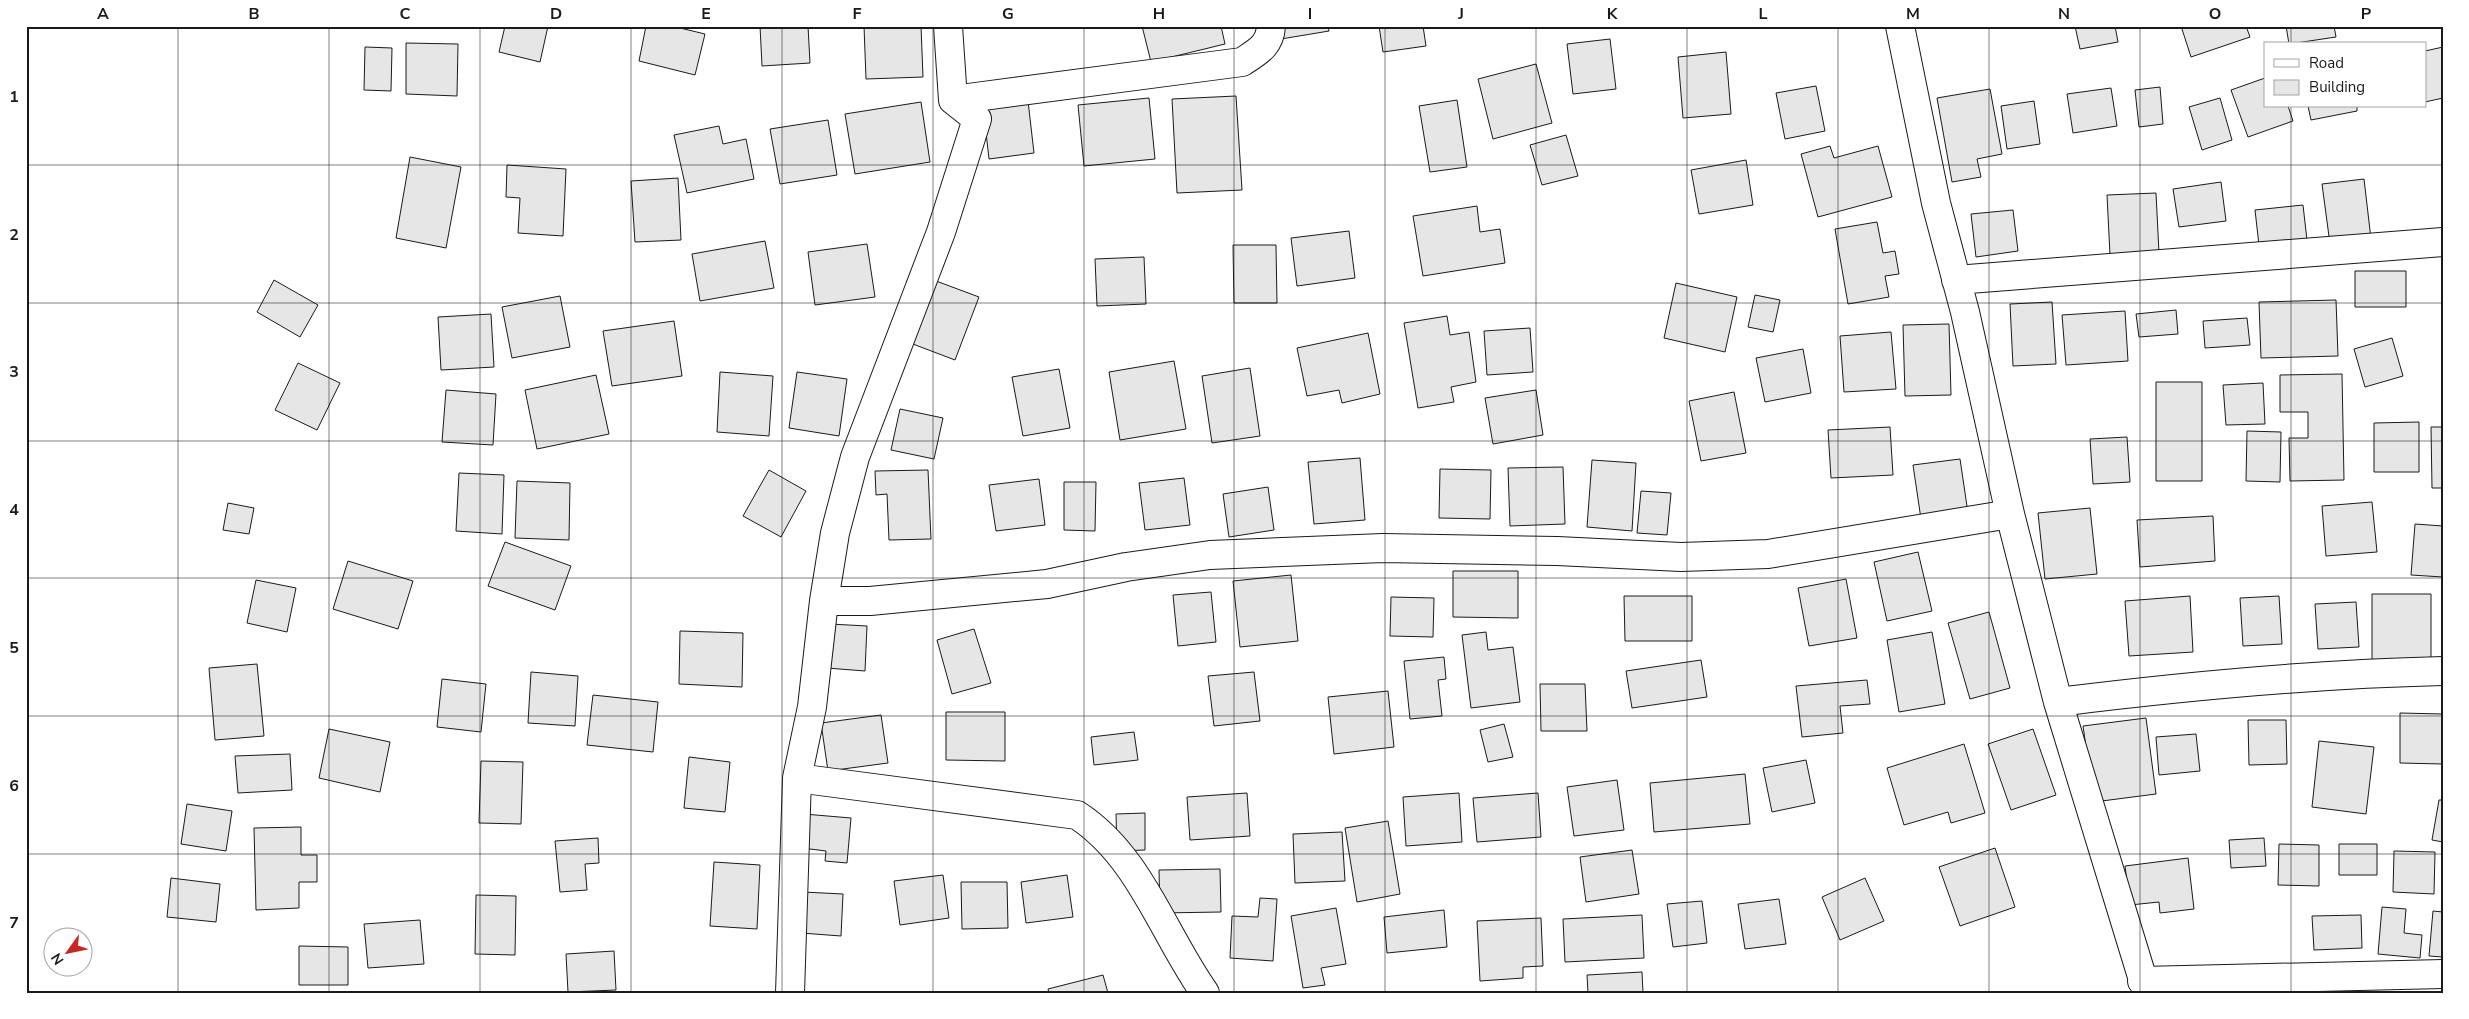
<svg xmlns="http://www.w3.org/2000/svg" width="2469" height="1019" font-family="'Nunito Sans',sans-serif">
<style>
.building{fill:#e6e6e6;stroke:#1a1a1a}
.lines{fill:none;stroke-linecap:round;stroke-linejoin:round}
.minor-casing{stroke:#1a1a1a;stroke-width:30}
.minor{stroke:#fff;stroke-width:28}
.grid{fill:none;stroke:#1a1a1a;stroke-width:1;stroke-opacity:0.55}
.neatline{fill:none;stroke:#1a1a1a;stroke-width:2}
.grid-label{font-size:16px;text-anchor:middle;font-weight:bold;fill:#1a1a1a}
</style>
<rect width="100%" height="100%" fill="#fff"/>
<path class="building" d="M505,26h43l-8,36 -41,-10z
M646,26h26l33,8 -10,41 -56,-14z
M760,26h48l2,37 -48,3z
M864,26h57l2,51 -57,2z
M1142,26h79l4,18 -74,18z
M1279,26h49l1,5 -48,8z
M1379,26h44l3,20 -43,6z
M2075,26h40l3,16 -38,7z
M2181,26h65l4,11 -59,20z
M2286,26h48l2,11 -47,7z
M1610,39l6,50 -43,5 -6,-50z
M406,43l52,1 -1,52 -51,-2z
M365,47l27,1 -1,43 -27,-1z
M2443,47v51l-18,4v-51z
M1726,52l5,62 -48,4 -5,-61z
M1536,64l16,59 -59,16 -15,-60z
M2265,78v28h23l5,15 -45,16 -17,-47z
M1816,86l9,45 -40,8 -9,-46z
M2160,87l3,37 -24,3 -4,-37z
M2111,88l6,38 -44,7 -6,-39z
M1990,89l12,65 -25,5 4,18 -29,5 -15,-84z
M1236,96l6,94 -65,3 -5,-94z
M1149,98l6,61 -71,7 -6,-61z
M2220,98l12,42 -30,10 -13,-43z
M1457,100l10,67 -37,5 -11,-66z
M1028,101l6,52 -45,6 -6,-53z
M2034,101l6,43 -33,5 -6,-43z
M921,102l9,60 -75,12 -10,-60z
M2308,106h49v5l-46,9z
M828,120l9,55 -57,9 -10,-55z
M719,126l4,18 23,-5 8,40 -67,14 -13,-58z
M1566,135l12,41 -36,9 -12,-40z
M1830,146l4,12 44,-12 14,51 -74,20 -17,-63z
M410,157l51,10 -15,81 -50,-10z
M1746,160l7,45 -54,9 -8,-44z
M507,165l59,4 -3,67 -45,-3 2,-35 -14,-1z
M678,178l3,62 -46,2 -4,-61z
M2364,179l7,60 -41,5 -8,-60z
M2221,182l5,39 -47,6 -6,-38z
M2156,193l3,60 -49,2 -3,-60z
M2303,205l5,44 -48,5 -5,-44z
M1477,206l3,26 20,-3 5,34 -82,13 -10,-60z
M2013,210l5,41 -42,6 -5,-43z
M1877,222l6,31 12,-2 4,23 -14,2 4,21 -41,7 -13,-75z
M1349,231l6,47 -58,8 -6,-48z
M765,241l9,47 -74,13 -8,-47z
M867,244l8,53 -60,8 -7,-53z
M1233,245h43l1,58h-43z
M1144,257l2,47 -49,2 -2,-47z
M2355,271h51v36h-51z
M928,278l51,19 -24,63 -50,-19z
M274,280l44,25 -18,32 -43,-25z
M1676,283l61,14 -12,55 -61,-14z
M1755,295l25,5 -7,32 -25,-5z
M560,296l10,51 -58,11 -10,-51z
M2336,300l2,56 -77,2 -2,-56z
M2052,302l4,62 -43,2 -3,-62z
M2176,310l2,24 -39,3 -3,-23z
M2125,311l3,50 -62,4 -4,-50z
M491,314l3,53 -53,3 -3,-53z
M1447,316l3,19 19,-3 7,50 -25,5 3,15 -36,6 -14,-85z
M2247,318l3,27 -45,3 -2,-27z
M674,321l8,55 -70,10 -9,-55z
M1949,324l2,71 -46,1 -2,-71z
M1530,328l3,44 -46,3 -3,-44z
M1891,332l5,57 -52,3 -4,-56z
M1368,333l12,61 -38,9 -3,-13 -32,6 -10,-48z
M2392,338l11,38 -38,11 -11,-38z
M1803,349l8,44 -46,9 -9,-44z
M1174,361l12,68 -66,11 -11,-68z
M298,363l42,20 -23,47 -42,-20z
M1250,368l10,68 -48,7 -10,-67z
M1059,369l11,59 -47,8 -11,-59z
M720,372l53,4 -4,60 -52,-4z
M797,372l50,7 -8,57 -50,-8z
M2342,374l2,106 -54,1 -1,-43h19v-26h-28v-37z
M596,375l13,59 -72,15 -12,-59z
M2156,382h46v99h-46z
M2263,383l2,41 -39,1 -3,-40z
M446,390l50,4 -3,51 -51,-3z
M1536,390l7,45 -50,9 -8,-46z
M1734,392l12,61 -45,8 -12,-60z
M900,409l43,9 -9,41 -43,-9z
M2419,422v50h-45v-49z
M1890,427l3,48 -62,3 -3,-48z
M2431,427h12v61h-11z
M2247,431l34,1 -1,50 -34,-1z
M2127,437l3,45 -37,2 -3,-45z
M1360,458l5,62 -51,4 -6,-62z
M1960,459l8,54 -47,6 -8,-54z
M1592,460l44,3 -4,68 -45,-4z
M1563,467l2,57 -55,2 -2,-58z
M1440,469l51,1 -1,49 -51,-1z
M769,470l37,21 -25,46 -38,-21z
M928,470l3,69 -42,1 -2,-46 -11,1 -1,-24z
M459,473l45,2 -2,59 -46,-3z
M1184,478l6,47 -45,5 -6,-47z
M1039,479l6,46 -49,6 -7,-46z
M517,481l53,2 -1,57 -54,-2z
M1064,482h32l-1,49 -31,-1z
M1268,487l6,43 -45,7 -6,-43z
M1641,491l30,2 -4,42 -30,-2z
M2372,502l5,50 -51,4 -4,-50z
M228,503l26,5 -5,26 -26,-4z
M2090,508l7,66 -52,5 -7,-66z
M2213,516l2,45 -75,6 -3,-47z
M2415,524l28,2v51l-32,-2z
M505,542l66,24 -16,44 -67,-24z
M1918,552l14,59 -45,10 -13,-59z
M348,561l65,20 -15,48 -65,-20z
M1453,571h65v47l-65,-1z
M1291,575l7,66 -58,6 -7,-66z
M1846,579l11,59 -48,8 -11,-58z
M256,580l40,8 -9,44 -40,-9z
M1211,592l5,50 -38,4 -5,-51z
M2372,594h59v72h-59z
M1624,596h68v45h-67z
M2190,596l3,56 -64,4 -4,-55z
M2279,596l3,48 -39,2 -3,-48z
M1391,597l43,1 -1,39 -43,-1z
M2356,602l3,45 -41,2 -3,-45z
M1989,612l21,76 -40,11 -22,-76z
M830,624l37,2 -2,45 -38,-3z
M974,629l17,54 -39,11 -15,-54z
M680,631l63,2 -1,54 -63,-3z
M1486,632l2,18 25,-3 7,55 -49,6 -9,-73z
M1932,632l13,72 -46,8 -12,-72z
M1444,657l2,22 -8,1 4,36 -32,3 -6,-58z
M1701,660l6,37 -75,11 -6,-37z
M257,664l7,72 -49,4 -6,-72z
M531,672l47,4 -3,50 -47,-3z
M1254,672l6,49 -46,5 -6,-50z
M442,679l44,5 -5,48 -44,-5z
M1867,680l3,24 -30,2 3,27 -41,4 -6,-51z
M1540,684h45l2,47h-46z
M1388,691l6,56 -60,7 -6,-57z
M593,695l65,7 -5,50 -66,-7z
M946,712h59v49l-59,-1z
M2400,713l43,1v50l-43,-1z
M881,715l7,48 -60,8 -7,-48z
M2146,718l10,76 -62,8 -11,-76z
M2248,720h38l1,44 -38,1z
M1504,724l9,33 -25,5 -8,-32z
M329,729l61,13 -10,50 -61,-14z
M2033,729l23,66 -45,15 -23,-66z
M1134,732l4,28 -44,5 -3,-28z
M2196,734l4,37 -41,4 -3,-38z
M2319,741l55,6 -8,67 -54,-7z
M1964,744l21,69 -34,10 -3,-11 -44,13 -17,-57z
M290,754l2,36 -54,3 -3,-37z
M689,757l41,5 -5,50 -41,-4z
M1806,760l9,43 -43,9 -9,-44z
M481,761l42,1 -2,62 -42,-1z
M1745,774l5,50 -96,8 -4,-49z
M1617,780l7,50 -50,6 -7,-49z
M1247,793l3,43 -60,4 -3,-43z
M1459,793l3,49 -56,4 -3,-49z
M1538,793l3,44 -64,5 -4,-44z
M2439,800h4v42l-11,-2z
M187,804l45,7 -6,40 -45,-7z
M1145,813v37l-28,1 -1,-37z
M804,814l47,4 -4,45 -22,-2 1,-10 -24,-3z
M1388,821l12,73 -43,8 -12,-74z
M301,827v28h16v27h-18v26l-43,2 -2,-82z
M1342,832l3,49 -50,2 -2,-49z
M598,838l1,25 -14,1 2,26 -27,2 -5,-51z
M2264,838l2,28 -35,2 -2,-28z
M2279,844l40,1v41l-41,-1z
M2339,844h38v31h-38z
M1995,848l20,59 -55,19 -21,-59z
M1632,850l7,44 -53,8 -6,-45z
M2394,851l41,1 -1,42 -41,-2z
M2188,858l6,51 -34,4 -1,-11 -29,3 -5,-39z
M714,862l46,3 -3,64 -47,-3z
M1220,869l1,43 -61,1 -1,-43z
M943,875l6,43 -49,7 -6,-44z
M1067,875l6,42 -47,6 -5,-41z
M171,878l49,6 -4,38 -49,-5z
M1865,878l19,43 -44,19 -18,-43z
M961,882h46l1,46 -46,1z
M803,892l40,2 -2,42 -40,-3z
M476,895l40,1 -1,59 -40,-1z
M1260,898l17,1 -4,62 -43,-3 2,-42 26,1z
M1779,899l7,45 -41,5 -7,-45z
M1702,901l5,42 -34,4 -6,-43z
M2382,907l24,2 -2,24 18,2 -2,23 -42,-4z
M1336,908l10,56 -25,4 4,17 -22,3 -12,-72z
M1444,910l3,37 -60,6 -3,-36z
M2433,911l10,1v45l-14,-1z
M1642,915l2,43 -79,4 -2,-43z
M2361,915l1,33 -48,2 -2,-34z
M1541,918l2,48 -20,1v11l-43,3 -3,-60z
M420,920l4,44 -56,4 -4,-44z
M299,946l49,1v38h-49z
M614,951l2,39 -48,2 -2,-38z
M1642,972l1,21h-55l-1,-18z
M1103,975l5,18h-59l-1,-4z"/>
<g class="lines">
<g class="minor-casing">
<path id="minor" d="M1900,26l36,177 29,109 45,202 48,188 89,291
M953,100l289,-38c15,-10 28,-16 29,-36
M1956,280l487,-38
M824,601h46l177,-17 79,-17 84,-12 173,-7 174,3 124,6 87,-3 242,-40
M2058,702c128,-16 256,-28 385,-31
M797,778l280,37c63,41 86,119 128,178
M2142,981l301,-7
M790,993l7,-215 15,-71 12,-106 11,-68 20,-76 86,-225 36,-113 -24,-19 -5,-74"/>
</g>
<use href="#minor" class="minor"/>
</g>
<path class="grid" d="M178,26v967M329,26v967M480,26v967M631,26v967M782,26v967M933,26v967M1084,26v967M1234,26v967M1385,26v967M1536,26v967M1687,26v967M1838,26v967M1989,26v967M2140,26v967M2291,26v18M2291,106v887M26,165h2417M26,303h2417M26,441h2417M26,578h2417M26,716h2417M26,854h2417"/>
<rect width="2469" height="1019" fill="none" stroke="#ffffff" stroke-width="55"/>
<rect x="2264" y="42" width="162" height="65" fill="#ffffff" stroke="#a3a3a3"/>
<rect x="2274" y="59" width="25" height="8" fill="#ffffff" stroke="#a3a3a3"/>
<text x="2309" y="68" font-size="15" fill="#1a1a1a">Road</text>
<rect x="2274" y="80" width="25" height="15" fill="#e6e6e6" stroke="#a3a3a3"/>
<text x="2309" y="92" font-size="15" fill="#1a1a1a">Building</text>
<g transform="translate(68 952) rotate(237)"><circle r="24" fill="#ffffff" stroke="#a3a3a3"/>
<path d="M0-4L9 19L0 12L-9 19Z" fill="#c62828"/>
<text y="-8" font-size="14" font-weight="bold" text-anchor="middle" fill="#1a1a1a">N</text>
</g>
<rect x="28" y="28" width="2414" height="964" class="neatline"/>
<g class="grid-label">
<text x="103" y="19">A</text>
<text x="254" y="19">B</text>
<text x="405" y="19">C</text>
<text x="556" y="19">D</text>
<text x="706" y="19">E</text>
<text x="857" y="19">F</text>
<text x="1008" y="19">G</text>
<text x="1159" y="19">H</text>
<text x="1310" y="19">I</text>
<text x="1461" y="19">J</text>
<text x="1612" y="19">K</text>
<text x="1763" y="19">L</text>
<text x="1913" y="19">M</text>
<text x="2064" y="19">N</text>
<text x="2215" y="19">O</text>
<text x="2366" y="19">P</text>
<text x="14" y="102">1</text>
<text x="14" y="240">2</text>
<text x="14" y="377">3</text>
<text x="14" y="515">4</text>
<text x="14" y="653">5</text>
<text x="14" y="791">6</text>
<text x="14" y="928">7</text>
</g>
</svg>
